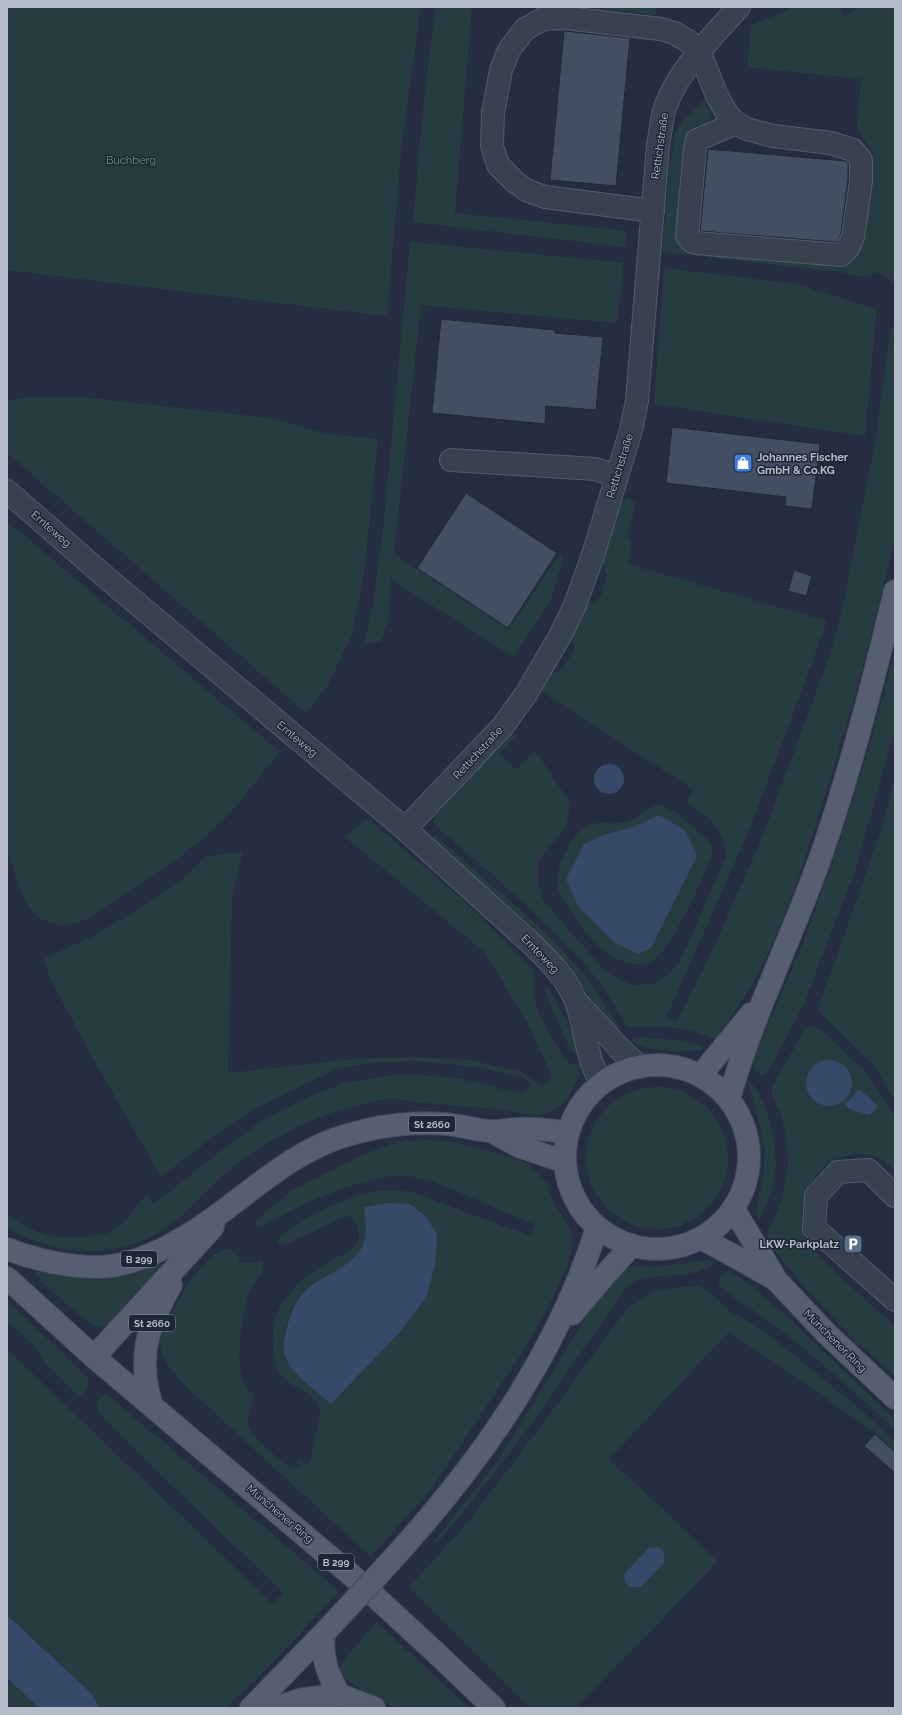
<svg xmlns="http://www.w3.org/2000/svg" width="902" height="1715" font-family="Raleway,sans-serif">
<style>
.green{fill:#263c41;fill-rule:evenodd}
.water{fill:#374968}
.building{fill:#434e62;stroke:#1f2837}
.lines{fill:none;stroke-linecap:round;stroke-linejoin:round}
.minor-casing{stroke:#535c6a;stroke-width:24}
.major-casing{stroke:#424a59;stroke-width:24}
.minor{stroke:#384150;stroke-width:22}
.major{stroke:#565f70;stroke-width:22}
.major-bridge-casing{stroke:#424a59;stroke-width:24;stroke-linecap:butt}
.major-bridge{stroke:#565f70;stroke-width:22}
.labels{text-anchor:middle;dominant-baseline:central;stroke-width:3;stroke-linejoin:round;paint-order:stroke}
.shield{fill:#1d2635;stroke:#878f9d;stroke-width:1}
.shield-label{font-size:10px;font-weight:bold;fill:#b5bcca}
.street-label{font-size:11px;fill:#b5bcca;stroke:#1d2635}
.park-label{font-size:11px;fill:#6b9c79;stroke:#1d2635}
.poi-label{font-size:11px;font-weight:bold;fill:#b5bcca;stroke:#1d2635;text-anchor:start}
</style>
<rect width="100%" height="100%" fill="#242e40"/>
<path class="green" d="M7,7h414l-19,136 -15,173 -380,-46z
M436,7h36l-17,206 172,18 -2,16 -212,-25c6,-72 12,-144 23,-215z
M585,7h72l-1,8z
M794,7h45l5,9 16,-9h35v277l-17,-12 -11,5 -28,-5 -177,-20 7,-83 7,-38 8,-12 19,-18 7,12 -2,12 -13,-1 -12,120 160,16 20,-19 9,-86 -15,-29 4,-47 -114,-12 4,-42z
M410,242l214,21 -7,60 -196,-18 -27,249 114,75 52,-75 4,3 -14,45 -36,55 -123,-77 -3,40 -7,21 -17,3 9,-41 10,-74z
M664,268l132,16 81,25 -12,127 -211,-32z
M895,321v214l-2,11c-19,84 -42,167 -68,249 -18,58 -36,118 -64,173 -12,25 -30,48 -45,71 -34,-14 -52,-13 -88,-12 -15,-23 -28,-47 -47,-67 -44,-49 -96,-90 -145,-134l-3,-4 1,-5 73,-82 12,-1 -20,20 17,16 19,-20 35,53 -3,21 -29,39v18l5,19 62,71 26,14 23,-1 14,-9 12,-14 46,-104c-4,-34 -14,-35 -40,-54l8,-13 -157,-101 11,-17h12l15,-23 -3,-14 11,-19 4,-11 13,-7 7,-22 -6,-15 19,-58 9,-6 7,7 -9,31 5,10 -4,19 199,57 -40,110 -41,106 -80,181 11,4 41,-84 45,-103 67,-180 13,-50 33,-168 14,-105z
M31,397l60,1 178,20 58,16 51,5 -14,135 -12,61 -25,52 -21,26 -299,-260v-52z
M7,521l273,231c-18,21 -35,44 -54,65 -30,31 -65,54 -100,77 -18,12 -38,28 -59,31 -8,1 -22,-3 -29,-8 -17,-13 -24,-48 -31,-68z
M895,648v82l-39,138 -52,136 -30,57 -8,12 -4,2 -8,-6v-12c17,-41 36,-81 52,-123 36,-93 65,-188 89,-286z
M895,779v322l-22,-37 -53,-51 -2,-5 62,-174z
M654,806h9l14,7 29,25 6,9v8c-9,23 -39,93 -59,105 -16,11 -42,-2 -55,-14 -9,-9 -17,-21 -24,-31 -7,-9 -15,-18 -17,-29 -2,-18 13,-48 27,-59 6,-6 26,-3 35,-4 16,-1 22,-11 35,-17zM659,815l-93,64 37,-44 28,-7z
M365,820l6,1 93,80 61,59c3,3 6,7 7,10 5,10 0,21 3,31 5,15 23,51 34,62l6,1h7c-5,19 -15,45 -37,50 -16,3 -33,-3 -49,-5 -24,-2 -48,-4 -72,-6 -10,-1 -22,-4 -33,-4 -18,1 -39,8 -57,13 -33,11 -65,28 -93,49 -24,18 -43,43 -68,62 -48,37 -115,35 -166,5v-15c26,21 48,27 80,24 10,-1 21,-3 29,-9 12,-9 21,-22 31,-34l7,10 79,-63 33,-23 42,-21 36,-14 49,-8h29l40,4 55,14 8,-1 5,-4v-5l-3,-4 -8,-3 -42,-9 -62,-6 -39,1 -39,7 -79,38 -45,30 -52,40 -70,-122 -40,-75 -8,-21 50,-23 39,-23 52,-35 23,-22 36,-4 -11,46 -4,175 126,-14 63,-2 53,3 52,12 20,15 10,-10 -24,-53 -43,-71 -140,-116z
M435,835l99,87 29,29 22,25 34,50 -1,5c-21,-23 -38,-50 -59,-74l-127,-117z
M545,983l21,36 14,33 -5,1 -6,-6 -22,-50z
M810,1026l11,4 44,41 30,45v53c-46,-41 -106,10 -91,64 6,20 72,75 91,93v50l-41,-36 -45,-48 -41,-49 -2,-8 15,-32 7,-38 -1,-20 -4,-23 -11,-29v-7l31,-53 3,-6z
M637,1038c23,0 47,1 68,10 -20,6 -58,4 -76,-7z
M747,1079c11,10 17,23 21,37 12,41 11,68 -10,106l-2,-15 8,-34 1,-20 -7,-36z
M586 1158a71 71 0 1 1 142 0a71 71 0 1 1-142 0Z
M427,1140l26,2 65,17 11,5 18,19 5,16 18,30 3,13 -5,23 -17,37 -29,51 -90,135 -61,69 -177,-163c-14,-14 -34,-31 -34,-53 0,-6 6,-14 8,-20 8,-17 40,-79 64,-71 6,2 7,6 8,12l13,1 8,-3 2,2 1,7c-4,7 -10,13 -13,20 -9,20 -15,69 -9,89 2,7 7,13 12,18 -2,8 -7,19 -6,28 1,13 28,32 39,41l5,3h8l-4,-5 4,-4 7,6 4,-6 9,-47c-2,-21 -33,-24 -42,-41 -4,-8 -4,-16 -5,-24 -1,-12 0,-25 5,-36 10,-20 31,-38 50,-49 8,-5 19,-8 26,-15 10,-9 4,-26 -6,-31 -18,4 -56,30 -69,28l-2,-3c15,-21 76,-47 101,-50 13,-2 24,-1 37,2l115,43 5,-11 -100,-43 -20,-5 -15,-1 -17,1 -36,10 -39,15 -45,24h-4l-5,-4 37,-31 74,-37 32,-12zM366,1239l60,59 -26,34 -69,72 -38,-35 -8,-10 -1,-27 11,-29 15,-17 27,-16 17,-12 7,-9z
M707,1260l8,1c-13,20 -62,10 -81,21 -4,2 -7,6 -10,9l-94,135 -61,79 -32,38 -3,-2 65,-82 98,-160 26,-30 11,-3 23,1z
M158,1262l3,3 -1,4 -46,50 -5,5 -9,4c-14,-4 -48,-37 -60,-48l-5,-6 4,-4c48,14 73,5 119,-8z
M729,1270l19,13 43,37 104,100v9c-39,-35 -77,-70 -118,-102 -19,-15 -40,-25 -57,-41l-2,-3c2,-7 5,-10 11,-13z
M697,1286c11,1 21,16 30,23 10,7 22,12 32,19 47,35 92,73 136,112v11l-25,-22 -141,-97 -120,127 109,102 -139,144 3,3h-53l-120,-121 59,-65 82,-108 75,-103c24,-24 40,-22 72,-25z
M7,1300l81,77c2,9 -2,14 -8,21l-33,-32 -12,-19 -28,-26z
M7,1349l266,255 10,-11 -172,-167 -12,-13 -3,-7c2,-6 4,-10 10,-12l3,2 195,165 35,31 -83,88 -30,28h-126l-10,-16 -83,-78z
M377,1622l92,86h-72l-37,-19 -18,-13 -3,-7 9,-15z
M7,1678l32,30h-32z"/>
<path class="water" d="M594 779a15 15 0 1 1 30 0a15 15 0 1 1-30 0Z
M659,815l26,15 12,26 -46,92 -13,6 -24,-12 -36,-36 -12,-27 18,-35 19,-9 28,-7z
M806 1083a23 23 0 1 1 46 0a23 23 0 1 1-46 0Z
M859,1089l19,17 -8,9 -19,-5 -6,-5z
M389,1203l21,1 16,13 11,18 -2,30 -9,33 -26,34 -69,72c-11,-10 -41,-32 -45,-45 -5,-12 0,-31 4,-42 4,-12 11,-24 22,-32 16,-11 37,-18 49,-36 8,-12 4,-28 3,-42z
M658,1547l6,5v11l-23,24h-11l-5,-5 -1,-8 25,-26z
M7,1615l83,77 10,16h-61l-32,-30z"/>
<path class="building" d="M564,31l66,7 -14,148 -66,-6z
M708,149l138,12 2,3v16l-7,53 -3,8 -2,1 -136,-11z
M441,319l114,11v3l48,4 -7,73 -50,-4 -1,18 -113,-11z
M672,427l148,17 -8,65 -27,-3 1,-9 -120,-14z
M466,493l91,60 -49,75 -91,-60z
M794,570l18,6 -6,20 -18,-5z
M875,1434l20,18v21l-31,-27z"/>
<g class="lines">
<g class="minor-casing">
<path id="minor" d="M653,211l-108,-14 -17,-6 -13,-9 -17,-17 -6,-19 1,-33 8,-43 8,-20 16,-21 18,-10 22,-1 96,11 13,4 14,8 11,9 18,46 11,19 8,8 11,6 26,7 58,7 22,7 8,10v21l-8,56 -5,11 -7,7 -145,-12 -5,-2 -4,-5 8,-87 2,-9 39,-17
M451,460l144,9 22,7
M7,491l102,89 296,249 129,117c16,16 32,32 41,53 11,27 10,60 27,84
M405,829l98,-103 23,-32 34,-58 15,-31 19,-53 37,-122 6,-29 21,-256c2,-10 3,-20 5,-30 10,-40 49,-78 76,-108
M578,1003l43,47 19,17
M895,1196l-27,-26 -30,2 -22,24 -2,32 81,72"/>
</g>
<g class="major-casing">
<path id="major" d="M565 1157a92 92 0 1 1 184 0a92 92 0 1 1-184 0Z
M700,1076l51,-62
M729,1099c24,-86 65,-165 94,-249 29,-85 51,-172 72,-259
M491,1131l27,15 47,16
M733,1208l44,73 48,51 70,66
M701,1238l33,18 39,22
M7,1249c29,11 61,18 92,18 45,-1 97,-35 132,-62 35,-26 62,-50 104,-66 35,-12 74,-18 110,-15 15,1 30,6 45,7 9,1 18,-2 27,-2 17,-1 34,1 51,4
M7,1278l87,79 262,222 78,72 60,57
M572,1314l33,-39 27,-30
M94,1357l119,-130
M152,1406c-15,-48 -5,-79 19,-121
M378,1575c94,-101 178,-215 219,-348
M324,1633c-3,23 3,42 16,62
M251,1708l73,-75
M275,1708l28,-9 37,-4 34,13"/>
</g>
<use href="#minor" class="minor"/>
<use href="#major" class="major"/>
<g class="major-bridge-casing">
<path id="major-bridge" d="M324,1633l54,-58"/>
</g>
<use href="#major-bridge" class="major-bridge"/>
</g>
<defs>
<g id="shop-square" transform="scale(1)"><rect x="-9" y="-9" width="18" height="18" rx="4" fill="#3f7fe0" stroke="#1d2635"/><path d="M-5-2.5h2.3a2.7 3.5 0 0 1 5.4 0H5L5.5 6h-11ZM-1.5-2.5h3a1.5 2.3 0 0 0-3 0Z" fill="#fff"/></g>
<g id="parking-square" transform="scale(1)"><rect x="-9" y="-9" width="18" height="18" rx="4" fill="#5c6f8a" stroke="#1d2635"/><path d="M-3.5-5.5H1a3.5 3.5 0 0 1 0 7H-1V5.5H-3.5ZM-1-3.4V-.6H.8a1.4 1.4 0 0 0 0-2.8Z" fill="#fff"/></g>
</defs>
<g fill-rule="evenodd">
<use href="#shop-square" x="743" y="463"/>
<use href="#parking-square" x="853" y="1244"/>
</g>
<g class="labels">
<g class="shield">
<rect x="409" y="1116" width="46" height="16" rx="3"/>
<rect x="121" y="1251" width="36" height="16" rx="3"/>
<rect x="129" y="1315" width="46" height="16" rx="3"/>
<rect x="318" y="1554" width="36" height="16" rx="3"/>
</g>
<g class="shield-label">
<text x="432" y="1124">St 2660</text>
<text x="139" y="1259">B 299</text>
<text x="152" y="1323">St 2660</text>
<text x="336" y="1562">B 299</text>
</g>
<g class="street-label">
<text transform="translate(660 146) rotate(-82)">Rettichstraße</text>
<text transform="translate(620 466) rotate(-73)">Rettichstraße</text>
<text transform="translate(51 529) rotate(41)">Ernteweg</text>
<text transform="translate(297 739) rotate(40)">Ernteweg</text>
<text transform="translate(478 753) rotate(-47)">Rettichstraße</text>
<text transform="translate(540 954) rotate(46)">Ernteweg</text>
<text transform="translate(835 1341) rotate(45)">Münchener Ring</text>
<text transform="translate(280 1514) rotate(40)">Münchener Ring</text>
</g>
<g class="park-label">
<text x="131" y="160">Buchberg</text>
</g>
<g class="poi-label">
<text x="757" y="457">Johannes Fischer<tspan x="757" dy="13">GmbH &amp; Co.KG</tspan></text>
<text x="839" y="1244" text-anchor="end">LKW-Parkplatz</text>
</g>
</g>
<rect width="902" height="1715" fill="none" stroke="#b5bcca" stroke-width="16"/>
</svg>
